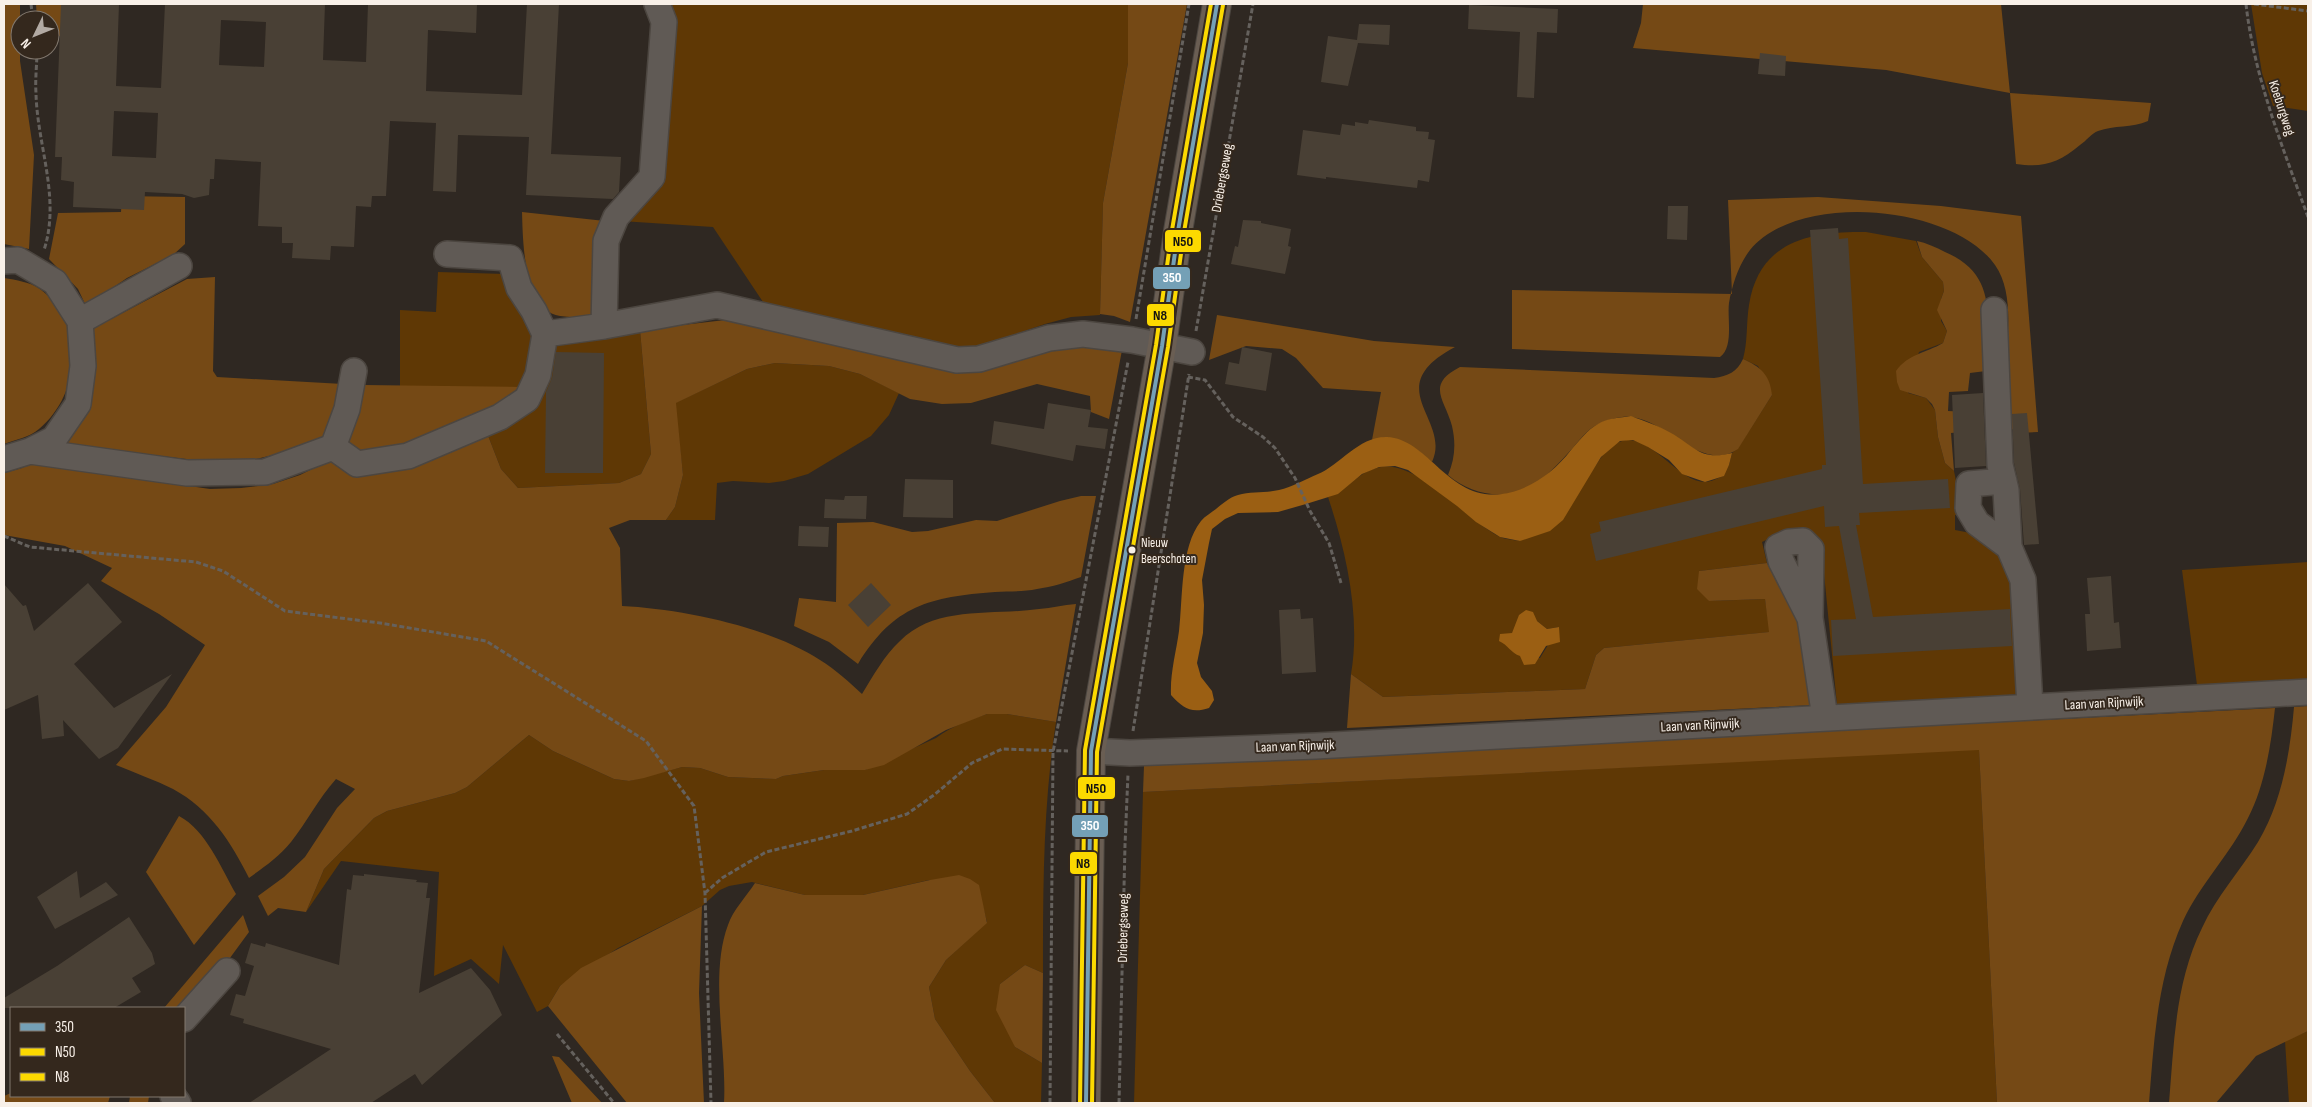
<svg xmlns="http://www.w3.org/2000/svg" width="2312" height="1107" font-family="'Sofia Sans Condensed',sans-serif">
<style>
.green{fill:#5f3805;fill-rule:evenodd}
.forest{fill:#754915}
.water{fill:#9b5f13}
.building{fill:#494035;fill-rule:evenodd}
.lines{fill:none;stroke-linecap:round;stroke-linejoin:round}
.minor-casing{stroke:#4c4640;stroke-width:28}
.major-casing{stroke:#4c4640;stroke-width:30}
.path{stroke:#65615d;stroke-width:3;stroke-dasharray:5 2.5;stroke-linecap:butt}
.minor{stroke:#605a55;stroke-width:25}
.major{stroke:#6a5e53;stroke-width:28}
.bus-1-casing{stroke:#34281d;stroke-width:8}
.bus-2-casing{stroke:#34281d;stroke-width:8}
.bus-3-casing{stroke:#34281d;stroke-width:8}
.bus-1{stroke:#74a0b6;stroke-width:4}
.bus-2{stroke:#fcd900;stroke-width:4}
.bus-3{stroke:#fcd900;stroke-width:4}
.bus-dot{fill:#f8f0e8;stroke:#34281d;stroke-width:2}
.labels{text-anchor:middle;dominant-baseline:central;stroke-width:4;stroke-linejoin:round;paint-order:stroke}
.bus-label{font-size:13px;fill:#f8f0e8;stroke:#34281d;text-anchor:start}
.street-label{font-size:14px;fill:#f8f0e8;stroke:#34281d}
.line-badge{stroke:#34281d;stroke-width:2}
.badge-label{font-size:14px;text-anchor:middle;font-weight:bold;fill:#fff}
.pale-badge-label{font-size:14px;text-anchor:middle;font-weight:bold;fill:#111}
</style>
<rect width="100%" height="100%" fill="#2f2822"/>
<path class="green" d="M669,4h459v59l-25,140 -3,112 -29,2 -26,7 -76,26 -31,-4 -175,-44 -50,-75 -92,-6 41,-50 13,-156z
M2251,4h57v107l-35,-5 -11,-33z
M1866,232l50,9 6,16 21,25 1,9 -3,8v22l6,10 -4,12 -24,9 -11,41 18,5 9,12 3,27 7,26 9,8 9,44h-8v15l21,4 15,11 23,33 9,116 -186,11 -16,-162 -51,-5 -8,4 5,21 -68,8 10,30 56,-2 5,33 -166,16 -8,7 -11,34 -202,8 -32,-23c10,-57 -5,-123 -23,-177 19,-6 31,-27 53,-30 37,-6 84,51 117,69 6,3 15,4 22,5 16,-15 32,-29 47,-44 7,-7 16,-14 22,-22 10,-12 15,-27 30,-33 29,-13 58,40 86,40 6,0 13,-4 18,-6l6,-11 3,-12 6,-5 34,-53 -14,-29 -15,-7c5,-18 3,-35 6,-54 10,-64 61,-74 117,-73zM1537,621l10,8 12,-2 -19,31c-15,-1 -25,-1 -33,-13l5,-12z
M438,272l67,2 31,53 -13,60h-123v-77l36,2z
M640,330l11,124 -10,20 -22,9 -101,5 -17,-19 -14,-36 46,-22 11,-19 9,-55z
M775,363l54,3 31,8 39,19 -10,22 -18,21 -63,38 -24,7 -15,2 -36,-2 -16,2 -2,37h-49l9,-13 8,-32 -8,-72 72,-34z
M2308,562v118l-111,5 -15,-115z
M987,714h20l49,8c-13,83 -13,167 -13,251l-18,-8 -25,19 15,63 27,16 -1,40h-46l-25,-32 -35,-52 -6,-32 17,-27 41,-38 -9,-34 -49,-8 -66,15h-58l-53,-13 -23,4 -9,4 -18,16 -84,42 -58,38 -12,20 -11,6 -34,-67 -4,39 -28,-25 -37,17 5,-104 -98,-11 -35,51 18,-43 50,-51 13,-7 68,-18 12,-6 62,-52 24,16 61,28 15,2 53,-14 18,1 28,9 48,2 7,-3 41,-6h41l71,-32c16,-12 33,-18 51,-24z
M1979,749l18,354h-863l9,-311z
M2308,1031v72h-19l-4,-62z"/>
<path class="forest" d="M4,4h16v57l14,94 -5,94 -25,-5z
M36,4h25v32l-11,-1v-15h-13z
M1128,4h59l-57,318 -16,-6 -14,-2 3,-111 25,-140z
M1643,4h358l9,89 141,10 -3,18c-16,7 -34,4 -50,10 -6,2 -12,10 -18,14 -22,18 -36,23 -64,19l-6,-71 -124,-23 -253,-22 8,-25z
M122,196l63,1v47l-12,11 -46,23 -41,28 -8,-17 -29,-30 9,-46 63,-1z
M1818,197l123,9 80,10 17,216 -22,1 -10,-11c0,-15 -1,-31 -1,-46 1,-34 11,-81 -10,-111 -43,-61 -197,-74 -245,-15 -11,14 -18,35 -21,53 -2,15 5,44 -9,54l-208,-8v-59l220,4 -4,-94z
M522,212l83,9 -6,96c-13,0 -26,1 -39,-1 -37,-6 -37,-75 -38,-104z
M1917,241c9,2 19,6 28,11 55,23 42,70 41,119l-16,2 -2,18 -19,1 -1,19 21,1 1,19 -19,2 3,38 -9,-8 -7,-26 -3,-27 -3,-6 -6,-6 -26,-8 -3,-8 -1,-11c12,-17 30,-18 47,-28l4,-12 -10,-21 7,-19 -1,-9 -21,-25z
M215,277l-2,94 4,6 126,7 -13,47 -19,15 -55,13h-70l-123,-15c6,-3 9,-9 13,-14 23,-31 19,-65 16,-101l95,-50z
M4,278c12,2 26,4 36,11 46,34 41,105 -1,140 -9,8 -24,11 -35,15z
M1217,315l157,26 81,6c-77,41 -3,72 -23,115l-12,-10 -33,-15 -15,3 9,-48 -58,-4 -27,-30 -14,-9 -36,-3 -37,14z
M742,318l172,42 161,-14 47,4 -13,69 -18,-7 -1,-16 -53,-12 -66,19 -29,1 -32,-5 -50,-25 -31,-8 -54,-3 -28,6 -71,34 7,72 -8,32 -9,13h-36l-21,8 11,20 2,58c61,3 147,21 198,54 16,10 29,22 42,34 11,-18 22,-38 38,-53 36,-36 92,-25 139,-32 13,-1 24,-4 37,-5l-20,118 -49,-8h-20l-41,16 -62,35 -19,5h-41l-41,6 -7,3 -48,-2 -28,-9 -18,-1 -38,11 -15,3 -15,-2 -61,-28 -24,-16 -62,52 -12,6 -68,18 -13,7 -50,51 -18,43 -28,-4 -10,8 -10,-20 26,-19 21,-20 32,-49 18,-19 -19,-10c-18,20 -29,43 -45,63 -12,15 -27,25 -42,36 -18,-36 -39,-69 -76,-89 -18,-9 -38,-16 -57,-24l50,-58 39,-62 -46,-31 -58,-33 11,-13 -47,-22 -61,-11v-62l18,-5 13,-7 24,6 151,22 31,-1 32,-4 27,-9 30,-15 157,-27 14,36 17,19 101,-5 22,-9 10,-20 -11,-124z
M1743,359c18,8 27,16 29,36l-34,54c-36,24 -67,-26 -106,-32 -8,-2 -26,3 -33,7 -13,5 -21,19 -30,28 -8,9 -18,19 -27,27 -30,23 -67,19 -94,-4 7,-16 8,-32 4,-49 -7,-27 -27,-41 8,-59l254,11c14,-2 23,-6 29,-19z
M363,385l160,2 -1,3 -58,32 -68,26 -38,7 -13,-11z
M1081,496h15l-15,81c-14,5 -29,10 -44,12 -13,3 -28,2 -42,3 -65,5 -101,13 -137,72l-29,-22 -35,-16 5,-28 37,4 1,-79 36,-1 39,10 16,-1 48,-11 21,1 63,-20z
M1767,563l31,60 16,82 -467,23 4,-54 32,23 202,-8 11,-34 8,-7 165,-16 -4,-33 -56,2 -12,-12 2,-18z
M2308,706v325l-52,25 -40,47h-47c5,-59 6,-120 33,-175 14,-31 38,-57 56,-86 24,-40 32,-89 36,-135z
M2275,708c-4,37 -10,77 -27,110 -18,37 -48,66 -65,103 -26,58 -29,120 -34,182h-152l-18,-353 -836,42 1,-26z
M179,816c27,14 42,52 57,78l-42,51 -48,-73z
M959,875l11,4 9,6 8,38 -41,37 -17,27 6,32 35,52 25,32h-271c3,-53 -15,-128 4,-178 5,-15 18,-28 27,-42l50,12h58l67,-15z
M702,906l-3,87 5,110h-77l-79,-97 12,-20 21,-18z
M243,915l6,17 -22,30 -43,46h-20z
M1025,965l18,8 -1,90 -27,-16 -19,-37 4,-26z
M552,1056l7,1 43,46h-30z
M11,1093v3h99l-2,7h-104v-7z
M130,1096h19l-1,7h-19z"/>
<path class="water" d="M1631,416c13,5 28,10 40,17 25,14 29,28 61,20l-3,12 -5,11 -19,6 -23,-8 -13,-14 -21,-13 -15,-7 -13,1 -19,16 -38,63 -13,11 -30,10 -20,-4 -24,-15 -19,-16 -49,-36 -13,-4 -16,1 -17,7 -24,20 -32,10 -28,8 -40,1 -13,6 -13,10 -3,14 -7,37 2,25 -1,28 -6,30 4,14 11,14 2,9 -5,8c-18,6 -26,0 -38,-13 -1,-22 5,-42 8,-64 4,-32 1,-84 22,-110 4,-5 10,-8 15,-12 6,-5 14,-12 22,-14 13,-4 28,-2 41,-5 13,-3 27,-11 39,-16 22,-9 41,-38 69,-37 42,2 61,64 115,57 28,-4 52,-22 69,-44 8,-9 16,-20 27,-26 9,-6 22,-6 33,-8z
M1526,610l7,2 4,9 10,8 12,-2 1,15 -14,4 -11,18 -11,1 -4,-9c-9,-3 -12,-11 -21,-15l1,-7 12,-1 7,-18z"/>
<path class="building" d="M61,4h58l-3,82 45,2 4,-84h160l-2,56 43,2 2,-58h109l-1,29 -48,-3 -2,61 96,4 5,-91h32l-8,150 70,3 -2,35 -6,7 -87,-4 3,-58 -71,-2 -2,57 -23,-1 3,-68 -46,-2 -4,75h-14l-1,11 -15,-1 -2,41 -23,-1 -1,14 -38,-2 1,-15h-11v-16l-24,-1 3,-64 -46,-3 -1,20h-4l-1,16 -15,3 -12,-4 -37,-2 -1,18 -71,-3 1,-25 -13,-2 1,-23h-7zM221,20l45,2 -2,45 -45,-2zM114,111l44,2 -2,45 -44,-2z
M1469,5l89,4 -1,24 -20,-1 -3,66 -17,-1 3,-65 -52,-3z
M1359,24l31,1 -1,20 -31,-2 -10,43 -27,-4 7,-46 29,4z
M1760,53l26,3 -1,20 -27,-2z
M1369,120l47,7v4l13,1 -1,7 7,1 -6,42 -11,-2 -1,8 -91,-11v2l-29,-4 6,-45 37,5 2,-11 13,2v-4l13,2z
M1668,206h20l-1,34 -20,-1z
M1243,220l18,1v2l30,6 -3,17 3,1 -6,27 -54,-10 4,-18 3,1z
M1838,228l1,11 9,-1 15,246 85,-5 2,29 -91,5 1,12h-4l17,92 137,-8 2,37 -179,10 -2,-36 25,-1 -17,-93 -14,1 -1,-21 -228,55 -6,-27 11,-3 -2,-9 223,-53v-4h4l-16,-235z
M1242,347l30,6 -6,38 -41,-7 4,-22 10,2z
M556,352l48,1 -1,120h-58l1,-81 6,-14z
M1983,393l3,73 -31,2 -3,-73z
M1048,403l43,7 -3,17 20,2 -3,20 -29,-4 -3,16 -82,-17 3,-23 50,8z
M2027,413l12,131 -15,1 -4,-56 -6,-26 -2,-49z
M905,479l48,1v38l-50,-1z
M845,496h22l-1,23 -42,-1 1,-19 19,1z
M799,526l30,1 -1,20 -30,-1z
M2111,576l3,47 5,-1 2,26 -34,3 -2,-37h5l-3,-36z
M88,583l34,39 -48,42 40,44 58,-34 -54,74 -19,11 -36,-39 1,16 -22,3 -4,-44 -34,15v-126l19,22 3,-1 8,26z
M871,583l20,22 -23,22 -20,-22z
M1300,609l1,10 12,-1 3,54 -34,2 -3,-64z
M77,871l3,27 26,-16 12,13 -63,34 -18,-32z
M364,874l53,6 -1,2 12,1 -2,15h4l-11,95 52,-25 19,22 12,25 -80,70 -7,-11 -44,29h-122l82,-54 -88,-26 1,-4 -14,-4 6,-21 9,2 9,-30 -9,-3 6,-20 14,4 1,-4 73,22 8,-76 4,1 2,-15 11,1z
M129,917l23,36 3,11 -23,14 9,14 -27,16h-110v-10l53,-32z"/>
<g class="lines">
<g class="minor-casing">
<path id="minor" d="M447,254l63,4 9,30 15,23 11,23
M4,261l14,-1 37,22 25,39 3,45 -5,38 -24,35 -24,12
M1994,310l6,155 6,25 3,57
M80,321l99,-55
M604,326l113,-21 240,55 22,-1 70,-21 34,-4 49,6 60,12
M333,447l14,-38 7,-38
M4,459l26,-8 157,22 78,-1 68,-25 24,17 51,-8 92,-39 27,-18 11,-24 7,-41 59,-8 2,-85 10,-24 36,-40 12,-155 -7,-18
M2004,481l-35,3 -1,24 9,15 32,24 14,33 7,127
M1810,618l-29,-57 -3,-14 11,-5 14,-1 8,8 -1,69 15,100
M1091,751l39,2 186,-7 992,-54
M184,1019l43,-48
M173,1096l5,7"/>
</g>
<g class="major-casing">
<path id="major" d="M1086,1103l5,-352 71,-405 16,-115 39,-227"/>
</g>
<path class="path" d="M31,4l2,16
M2246,4c8,73 37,144 62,213
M2254,4l54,7
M37,50c0,14 -2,29 -1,43 1,52 25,105 8,157
M1136,319l53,-315
M1196,331l57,-327
M1188,377l17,3 28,37 30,20 12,11 20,30 15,33 19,32 12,40
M4,536l26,11 166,15 27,9 62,40 95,12 106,18 160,100 48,65 11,87 6,210
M1133,731l56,-357
M705,893l17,-15 44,-26 86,-21 55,-17 27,-19 38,-32 30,-14 66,2
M557,1034l57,69
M1050,1103l3,-351 75,-390
M1119,1103l6,-258 3,-71"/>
<use href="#minor" class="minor"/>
<use href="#major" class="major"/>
<g class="bus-1-casing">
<path id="bus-1" d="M1086,1103l5,-352 71,-405 16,-115 39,-227"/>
</g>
<g class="bus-2-casing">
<path id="bus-2" d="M1092,1103l5,-351 71,-405 16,-115 39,-227"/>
</g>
<g class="bus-3-casing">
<path id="bus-3" d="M1080,1103l5,-353 71,-405 16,-115 39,-226"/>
</g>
<use href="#bus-1" class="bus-1"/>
<use href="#bus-2" class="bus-2"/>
<use href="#bus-3" class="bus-3"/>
</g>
<circle class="bus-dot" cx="1132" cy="550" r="4.5"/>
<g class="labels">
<g class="bus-label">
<text x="1141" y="543">Nieuw<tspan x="1141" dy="16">Beerschoten</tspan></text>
</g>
<g class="street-label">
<text transform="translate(2282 108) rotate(72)">Koeburgweg</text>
<text transform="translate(1222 178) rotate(-80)">Driebergseweg</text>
<text transform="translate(2104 703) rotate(-3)">Laan van Rijnwijk</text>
<text transform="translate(1700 725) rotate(-3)">Laan van Rijnwijk</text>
<text transform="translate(1295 746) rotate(-2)">Laan van Rijnwijk</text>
<text transform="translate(1123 928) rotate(-89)">Driebergseweg</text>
</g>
</g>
<g class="line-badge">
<rect x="1164" y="229" width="38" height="24" rx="5" fill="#fcd900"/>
<rect x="1152" y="266" width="39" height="24" rx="5" fill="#74a0b6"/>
<rect x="1146" y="303" width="29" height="24" rx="5" fill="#fcd900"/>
<rect x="1077" y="776" width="39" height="24" rx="5" fill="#fcd900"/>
<rect x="1071" y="814" width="38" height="24" rx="5" fill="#74a0b6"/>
<rect x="1069" y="851" width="29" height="24" rx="5" fill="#fcd900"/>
</g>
<g class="badge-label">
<text x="1172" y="282">350</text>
<text x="1090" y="830">350</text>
</g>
<g class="pale-badge-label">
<text x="1183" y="246">N50</text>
<text x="1160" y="320">N8</text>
<text x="1096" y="793">N50</text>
<text x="1083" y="868">N8</text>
</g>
<rect width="2312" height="1107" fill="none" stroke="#f8f0e8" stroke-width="10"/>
<rect x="10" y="1007" width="175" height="90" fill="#34281d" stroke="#82786e"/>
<rect x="20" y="1023" width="25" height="8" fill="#74a0b6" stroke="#82786e"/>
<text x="55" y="1032" font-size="15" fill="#f8f0e8">350</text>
<rect x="20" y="1048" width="25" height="8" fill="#fcd900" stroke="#82786e"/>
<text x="55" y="1057" font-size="15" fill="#f8f0e8">N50</text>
<rect x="20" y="1073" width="25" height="8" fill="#fcd900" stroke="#82786e"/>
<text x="55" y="1082" font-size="15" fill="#f8f0e8">N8</text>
<g transform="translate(35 35) rotate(227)"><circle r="24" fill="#34281d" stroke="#82786e"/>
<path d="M0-4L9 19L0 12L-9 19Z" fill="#b2aaa3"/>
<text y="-8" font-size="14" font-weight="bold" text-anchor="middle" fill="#f8f0e8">N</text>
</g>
</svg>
